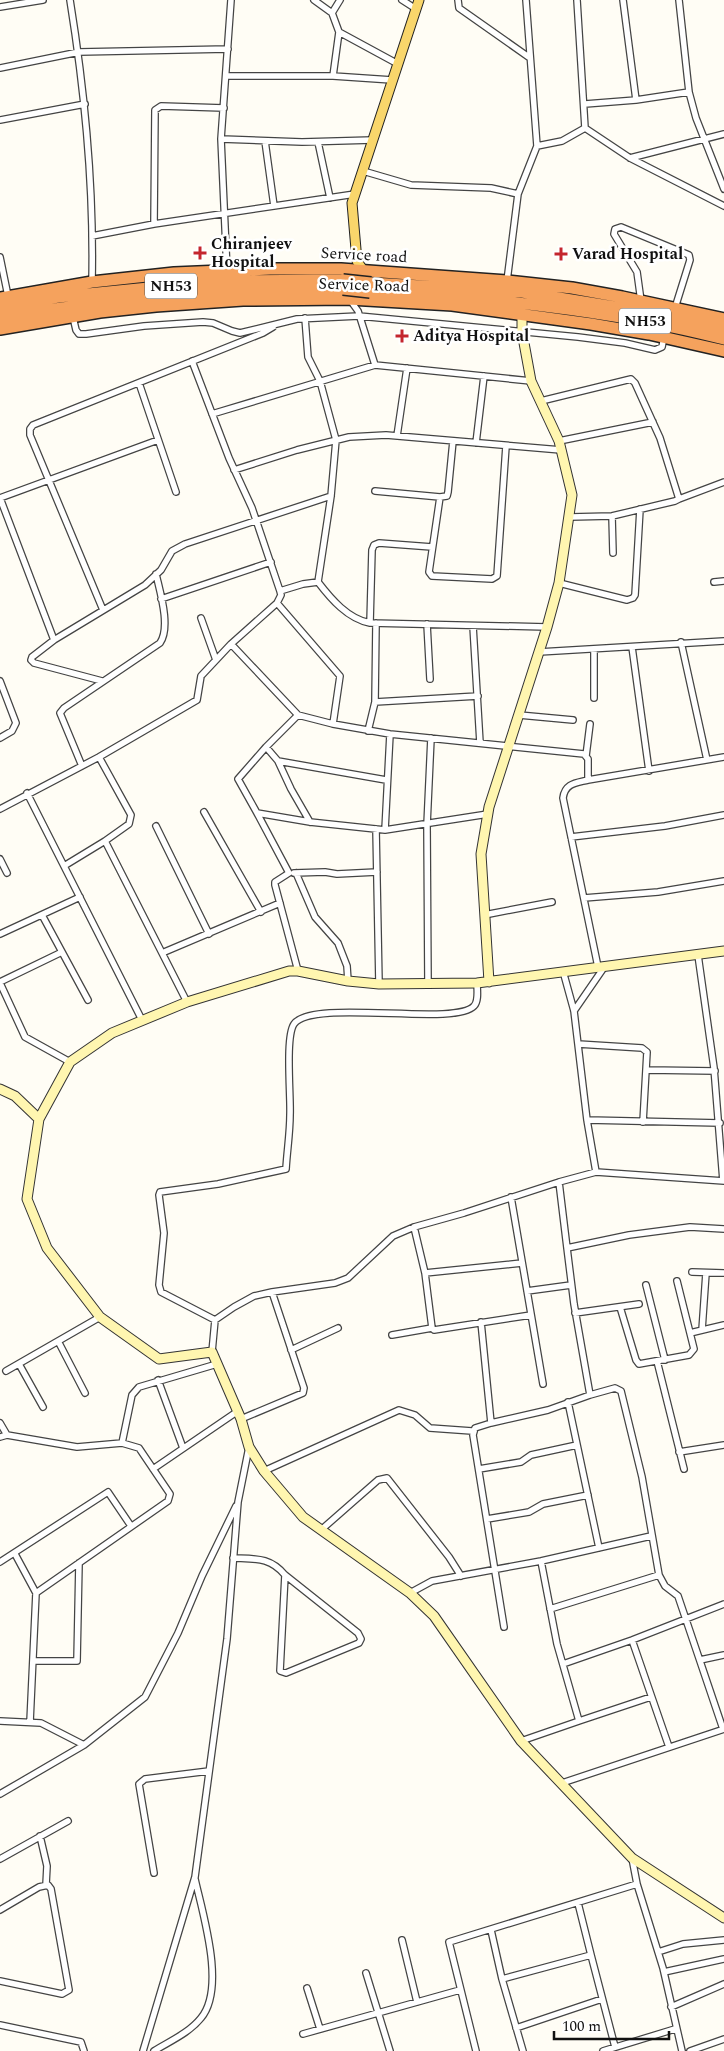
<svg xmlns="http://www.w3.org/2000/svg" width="724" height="2051" font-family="Spectral,serif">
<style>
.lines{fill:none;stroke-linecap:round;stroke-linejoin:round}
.street-casing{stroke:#444;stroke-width:8}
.secondary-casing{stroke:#333;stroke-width:11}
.primary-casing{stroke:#222;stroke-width:11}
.highway-casing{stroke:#222;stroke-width:14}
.street{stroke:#fff;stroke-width:5.5}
.secondary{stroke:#fff6b0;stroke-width:9}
.primary{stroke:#f9d66b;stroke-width:9}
.highway{stroke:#f5a25d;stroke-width:11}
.highway-bridge-casing{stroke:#222;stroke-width:14;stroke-linecap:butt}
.highway-bridge{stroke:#f5a25d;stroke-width:11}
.poi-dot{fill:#c4262e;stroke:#fff;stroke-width:2}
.labels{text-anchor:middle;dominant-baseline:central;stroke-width:5;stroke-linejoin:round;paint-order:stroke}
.shield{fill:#fff;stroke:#585858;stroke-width:1}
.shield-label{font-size:15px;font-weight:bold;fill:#111}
.poi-label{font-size:16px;font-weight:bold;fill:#111;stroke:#fff;text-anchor:start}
.street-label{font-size:16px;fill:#111;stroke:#fff}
</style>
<rect width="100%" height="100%" fill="#fffdf5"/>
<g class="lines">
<g class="street-casing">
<path id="street" d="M70,0c15,93 24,188 22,282
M314,0l18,13 7,19 59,32
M402,0l14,9
M458,0l1,8 71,50
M577,0l8,128
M623,0l13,100
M679,0l10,92 7,26 28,71
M0,7l43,-7
M332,13l8,-13
M0,68l79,-16 149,-3
M226,76h107l59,4
M333,76l6,-44
M585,104l51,-4 53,-8
M0,120l85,-16
M585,128l45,30 94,48
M221,139l81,3 71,-2
M265,141l9,65
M318,142l12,56
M537,146l25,-5 23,-13
M630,158l94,-24
M363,171l48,14 80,3 27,6
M154,224l1,-114 6,-4 63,2
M92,236l62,-12 201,-30
M0,257l8,39
M227,271l-6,-132 10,-139
M507,281l11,-87 19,-48 -11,-146
M350,300l8,11 17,54
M641,301l-4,-29 -23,-38 1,-5 6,-2 68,28 1,5 -15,48
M73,317l3,13 3,4h7l58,-8 59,-4 10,1 19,8 8,2 57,-14 62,-3 219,21 47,6 30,7 7,-3 2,-10
M305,318l3,39 12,24 16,59 -5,56 -13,86
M192,361l37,97 23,50 28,83 23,-7 15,-2c13,17 30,37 52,41l177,4
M139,383l37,109
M541,401l90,-22 4,4 25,55 19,61 45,-17
M212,414l163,-49 156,16
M397,436l10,-68
M453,441l-5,51 -1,4 -7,1 -11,75 3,4 60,3 5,-3 9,-130
M559,441l94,-19
M476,443l8,-67
M234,470l63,-20 52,-13 37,-2 175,15
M375,491l65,6
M0,498l54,142 -22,17 -1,3 3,3 68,18
M0,498l158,-58
M612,516l1,37
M570,517l42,-1 63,-15 4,-2
M714,582l10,-1
M559,583l68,17 6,-2 2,-3 5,-86
M161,599l110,-37
M277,603l63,73 -7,48
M103,610l-73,-175v-6l3,-4 230,-92 10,-6
M201,618l15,42
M370,623l2,-73 2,-5 5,-2 53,4
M427,624l3,55
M473,626l7,117
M54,640l91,-55 16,-15 11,-19 13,-7 146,-48
M681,642l26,118
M231,644l67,71 35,9 57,10 194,20 4,5v21
M632,647l17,124
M539,652l185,-11
M0,681l16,42 -4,8 -12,7
M594,698v-49
M375,702l103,-6
M298,715l-32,32 -28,32 19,34 53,9 75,8 103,-16
M519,715l54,5
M368,731l7,-29 1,-79
M266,747l12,14 108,19
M586,756l4,-32
M99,757l32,58 -2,9 -24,17 82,161
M278,761l13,28 19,33
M82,766l-22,-53 4,-5 96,-65c11,-16 0,-51 -4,-69
M27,793l115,227
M0,809l99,-52 98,-57 4,-24 30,-32 46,-41 4,-8 -1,-4
M204,812l57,100
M257,813l32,60 -14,9v3l23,86
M156,826l53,108
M376,829l3,155
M385,830l5,-96
M571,837l94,-11 59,-11
M0,859l7,14
M64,866l41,-25
M294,873l31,-1 12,2 40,-2
M296,873l19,44 23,26 9,23 1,15
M584,898l74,-6 66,-11
M42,915l46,85
M484,915l68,-13
M0,934l80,-37
M162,953l118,-50
M698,955l16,113 9,113
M598,967l-35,-169c2,-15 13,-15 25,-18l136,-23
M563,971l11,40 13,109 9,52
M0,982l62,-30
M0,983l25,54 45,25
M428,985l-1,-160 4,-87
M574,1011l31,-45
M578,1044l64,4 5,4 -4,70
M647,1070l68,1
M587,1120l133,3
M559,1182l8,66
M511,1197l32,187
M414,1227l11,46
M522,1263l-97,10 7,55 2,2 97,-15
M692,1272l32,1
M646,1285l19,75
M527,1291l44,-6
M620,1307l16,53 3,4 50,-9 5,-6 -17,-68
M575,1313l64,-9
M215,1320l-54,-28 -2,-7 5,-52 -5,-38 1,-3 58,-8 68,-15c1,-18 4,-36 4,-54 1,-18 -5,-78 4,-91 18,-26 161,3 180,-18 5,-5 3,-17 3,-23
M481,1322l10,101 -16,5 -2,7 31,192
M702,1330l4,-57
M690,1333l34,-8
M392,1335l40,-7
M58,1341l27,52
M291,1350l47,-22
M212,1352l3,-32 19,-13 20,-11 18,-4 63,-9 13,-5 45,-42 21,-9 50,-14 95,-31 37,-10 128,9
M657,1361l27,108
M19,1364l24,43
M6,1371l94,-54
M158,1380l25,68
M568,1402l31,146
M241,1419l62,-26 1,-5 -32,-96
M0,1423l7,12
M491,1423l57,-13 42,-15
M0,1437l7,-2 70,12 45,-4 17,5 31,46 -2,7 -132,92
M122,1443l10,-48 7,-8 78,-23
M679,1452l45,-7
M153,1469l85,-58
M479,1469l42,-7 10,-7 46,-10
M264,1471l135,-61 16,5 15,13 42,3
M487,1519l42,-7 14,-8 45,-9
M321,1530l57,-50 9,-2 62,79 12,19
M15,1554l21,39 -6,129
M233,1558c23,1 37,-1 52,17l73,58 3,6 -2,4 -73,30 -6,-2 5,-96
M0,1562l108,-70 23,34
M410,1593l22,-12 109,-20 110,-25
M550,1609l109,-34
M632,1640l37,107
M700,1660l24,-5
M33,1661h44l2,-98
M563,1664l69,-24 92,-36
M0,1721l41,2 43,22
M579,1721l72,-24
M723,1729l-45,-133 -13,-10 -6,-11 -17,-98 -21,-86 -6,-3 -25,7 -16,-91 -7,-56 62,-13 61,-8 34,2
M521,1741l58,-20 -22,-77 -16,-83
M562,1783l162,-54
M0,1794l84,-49 61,-48 33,-64 24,-57 34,-70
M40,1836l7,30 -1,19
M632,1858l5,26 26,84 19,83
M0,1859l68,-38
M154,1873l-15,-89 6,-5 64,-8
M0,1910l39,-23 9,-2 3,4 18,101 -7,4 -62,-13
M491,1930l11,49 21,72
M402,1940l15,62
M658,1952l25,-8 41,-4
M591,1955l24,92
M664,1972l60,-13
M366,1973l24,78
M502,1979l89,-24 -13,-52
M307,1988l13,41
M671,2007l53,-23
M0,2025l81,17 3,9
M516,2028l86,-29
M303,2034l157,-44
M143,2051l52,-174 32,-238 11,-137 11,-55
M154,2051c16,-10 35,-18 47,-33 25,-30 2,-103 -6,-139
M476,2051l-27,-109 188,-58
M603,2051l72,-22
M690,2051l34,-12"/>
</g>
<g class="secondary-casing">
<path id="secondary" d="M724,951l-247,32 -98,1 -31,-3 -50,-10h-9l-102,31 -75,31 -42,29 -31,57 -12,80 20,49 53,69 59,42 53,-7 29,67 8,28 15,24 39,46 107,76 24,23 87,125 111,117 92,60
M489,982l-8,-128 8,-47 58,-180 12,-44 13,-88 -13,-54 -28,-60 -9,-49v-18
M0,1089l15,7 24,23"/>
</g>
<g class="primary-casing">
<path id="primary" d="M362,275l1,-5 -6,-9 -5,-58 67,-203"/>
</g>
<g class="highway-casing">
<path id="highway" d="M371,283l151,9 111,18 91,20
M370,292c119,6 238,17 354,47
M0,298l92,-16 82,-9 96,-4h71l166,12 65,7 50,9 102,22
M0,308l58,-11 141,-14 28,-2 116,-1
M0,318c114,-21 227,-29 343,-29
M0,329l100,-17 56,-6 87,-6 106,-1 103,6 139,19 58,10 75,17"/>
</g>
<use href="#street" class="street"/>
<use href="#secondary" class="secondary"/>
<use href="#primary" class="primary"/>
<use href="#highway" class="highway"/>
<g class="highway-bridge-casing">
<path id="highway-bridge" d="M343,280l28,3
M343,289l27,3"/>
</g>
<use href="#highway-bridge" class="highway-bridge"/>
</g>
<g class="poi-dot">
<path d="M197.5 245.5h5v5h5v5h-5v5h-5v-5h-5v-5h5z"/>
<path d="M558.5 246.5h5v5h5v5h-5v5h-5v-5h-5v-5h5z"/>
<path d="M399.5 328.5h5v5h5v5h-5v5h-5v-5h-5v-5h5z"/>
</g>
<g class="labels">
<g class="shield">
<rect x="145" y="273.5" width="52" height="25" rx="4"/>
<rect x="619" y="308.5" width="52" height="25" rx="4"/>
</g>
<g class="shield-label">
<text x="171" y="286">NH53</text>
<text x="645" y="321">NH53</text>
</g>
<g class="poi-label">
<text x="211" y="244">Chiranjeev<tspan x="211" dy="18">Hospital</tspan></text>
<text x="572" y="254">Varad Hospital</text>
<text x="413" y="336">Aditya Hospital</text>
</g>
<g class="street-label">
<text transform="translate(364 255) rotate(3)">Service road</text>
<text transform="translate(364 285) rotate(2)">Service Road</text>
</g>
</g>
<path d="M554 2031v8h115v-8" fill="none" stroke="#111111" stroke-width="2.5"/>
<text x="562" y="2031" font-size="15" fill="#111111" stroke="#ffffff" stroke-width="4" paint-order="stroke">100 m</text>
</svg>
